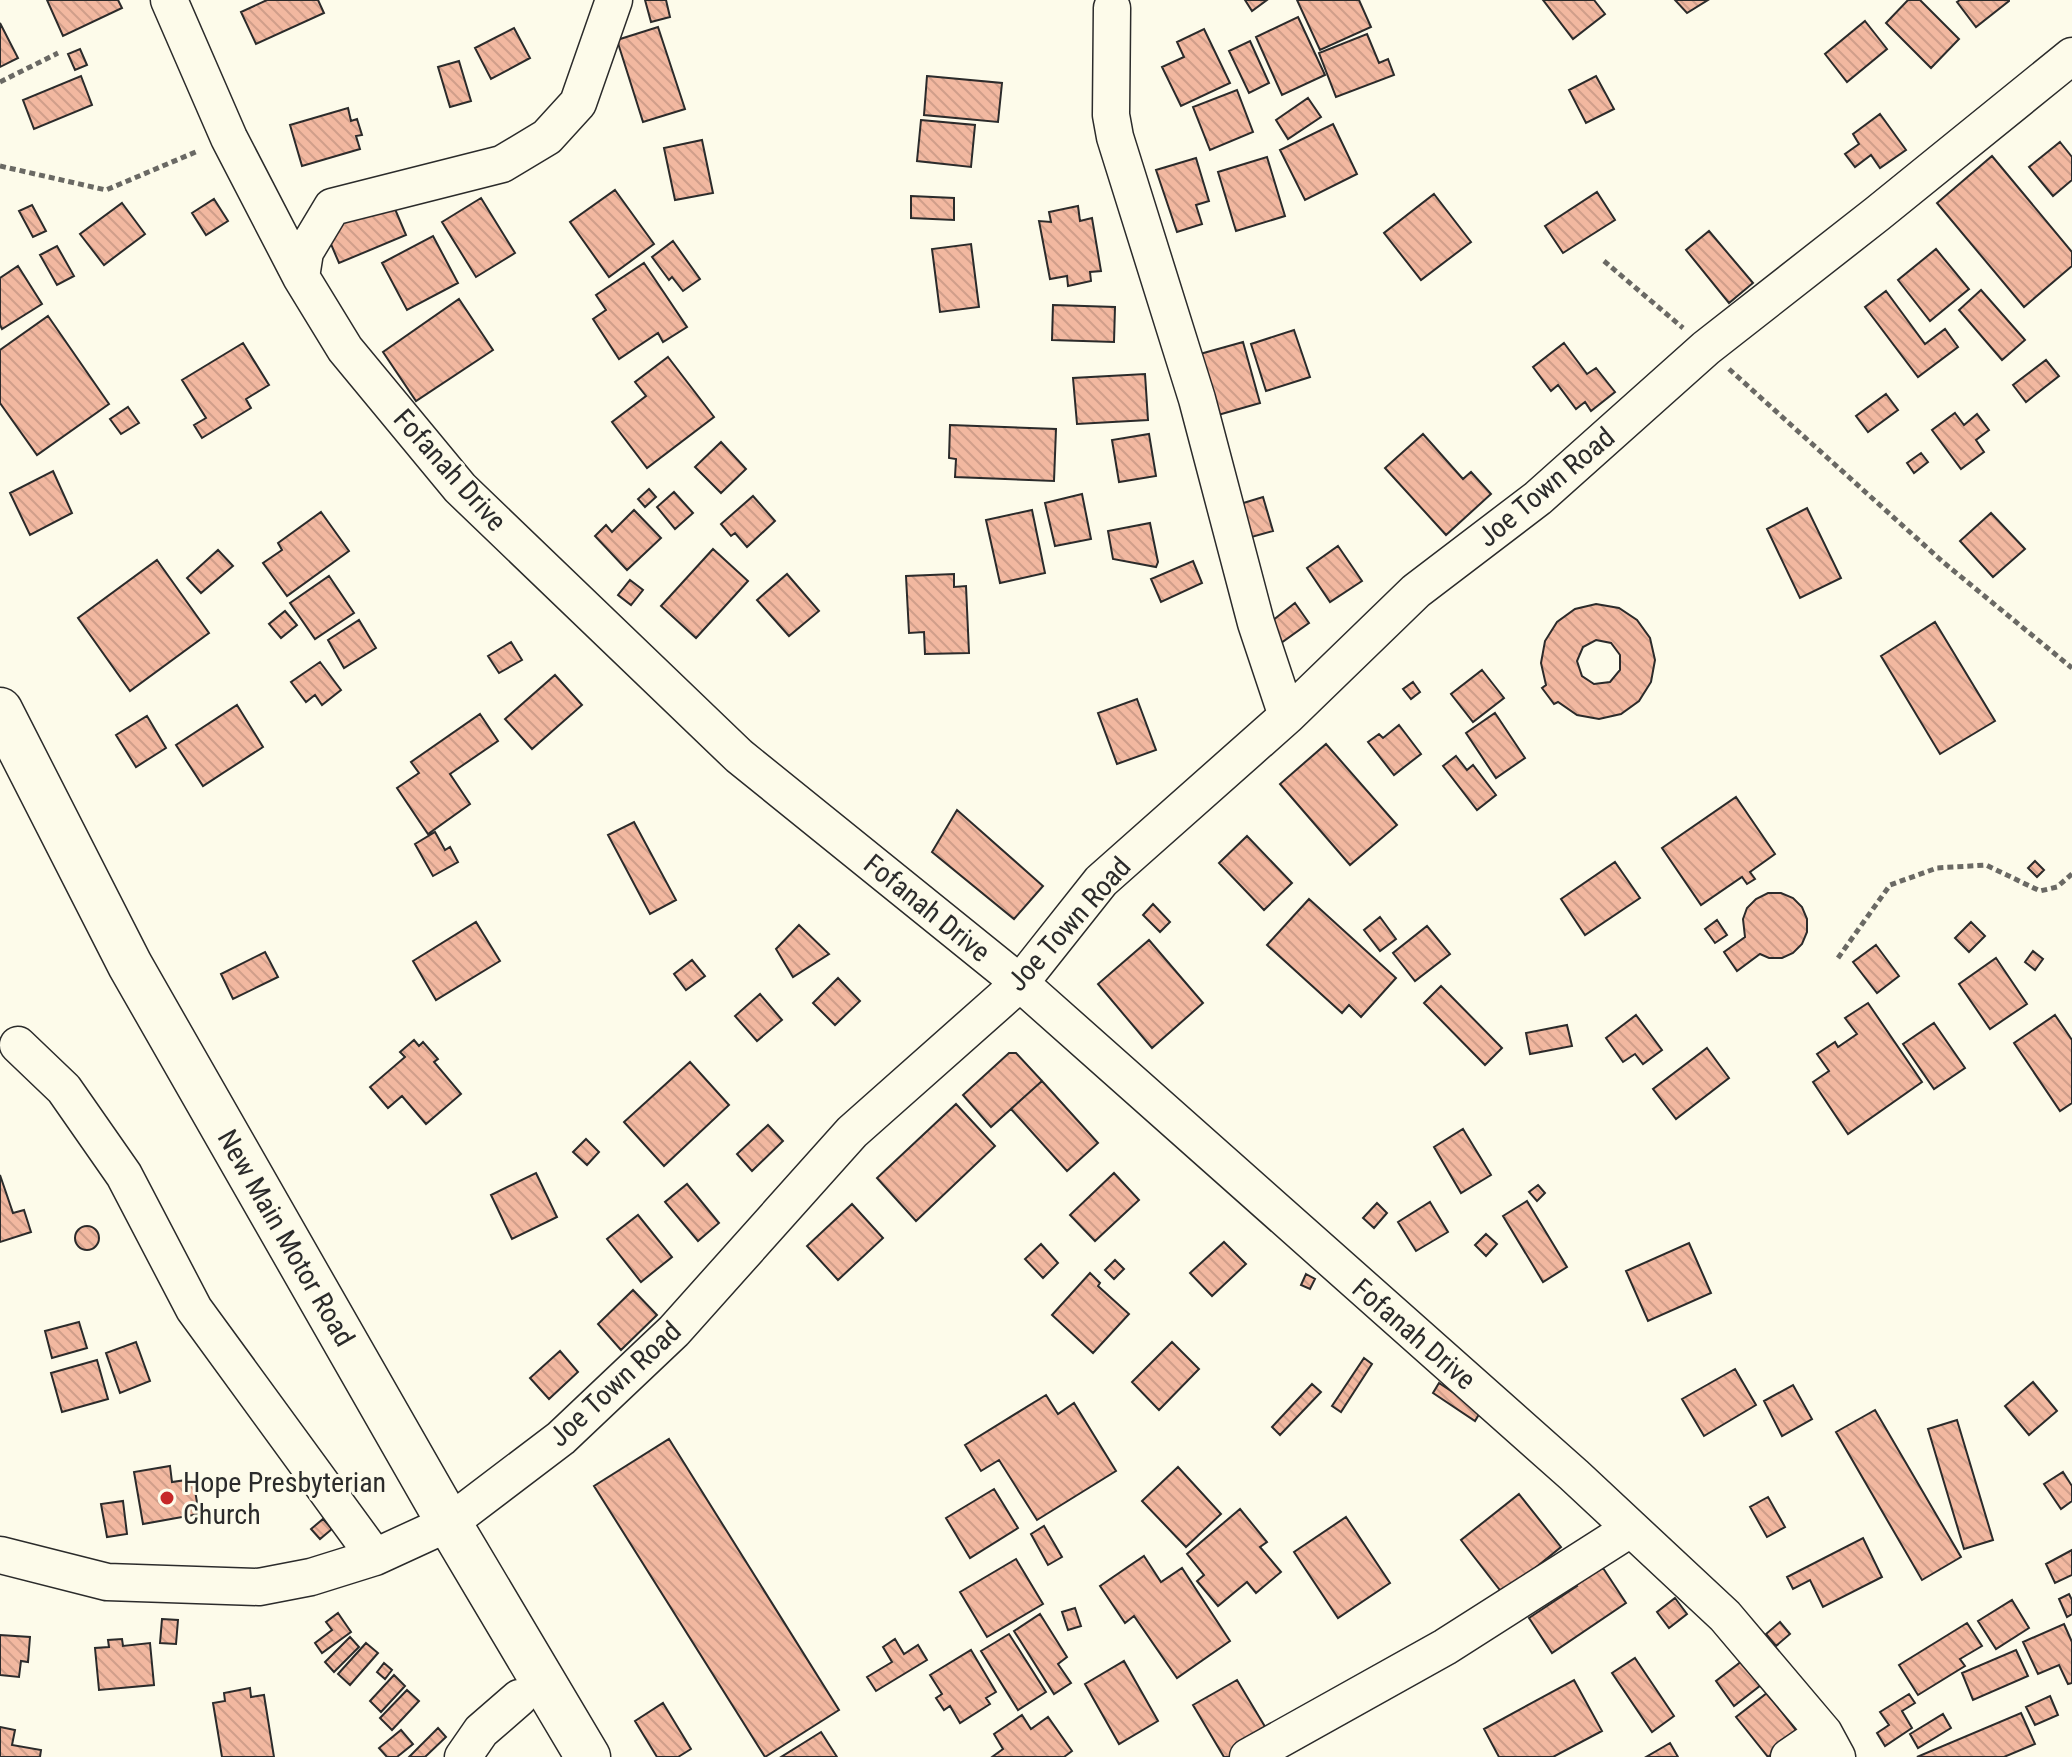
<svg xmlns="http://www.w3.org/2000/svg" width="2072" height="1757" font-family="'Roboto Condensed',sans-serif">
<style>
.building{fill:url(#building-back-hatch);stroke:#2b2b2b;stroke-width:2;fill-rule:evenodd}
.lines{fill:none;stroke-linecap:round;stroke-linejoin:round}
.minor-casing{stroke:#2b2b2b;stroke-width:39}
.highway-casing{stroke:#2b2b2b;stroke-width:47}
.path{stroke:#6a6964;stroke-width:5;stroke-dasharray:6 4;stroke-linecap:butt}
.minor{stroke:#fdfbea;stroke-width:36}
.highway{stroke:#fdfbea;stroke-width:44}
.poi-dot{fill:#c62828;stroke:#fdfbea;stroke-width:3}
.labels{text-anchor:middle;dominant-baseline:central;stroke-width:6;stroke-linejoin:round;paint-order:stroke}
.street-label{font-size:28px;fill:#2b2b2b;stroke:#fdfbea}
.poi-label{font-size:28px;fill:#2b2b2b;stroke:#fdfbea;text-anchor:start}
</style>
<defs>
<pattern id="building-back-hatch" width="6" height="6" patternUnits="userSpaceOnUse" patternTransform="scale(2)"><rect width="6" height="6" fill="#f2b8a0"/><path d="M-1 5l2 2M0 0l6 6M5-1l2 2" fill="none" stroke="#d09e8a"/></pattern>
</defs>
<rect width="100%" height="100%" fill="#fdfbea"/>
<path class="building" d="M47,0h71l4,8 -59,28z
M267,0h51l6,13 -68,31 -15,-32z
M645,0h21l4,17 -19,5z
M1245,0h22l-15,11z
M1297,0h62l12,27 -51,23z
M1543,0h51l11,14 -32,25z
M1675,0h33l-21,13z
M1908,0h12l39,39 -28,29 -45,-45z
M1960,0h49v1l-33,26 -19,-25z
M1298,17l27,58 -43,20 -26,-58z
M1865,21l22,28 -40,33 -22,-28z
M0,23l18,35 -18,9z
M658,27l27,82 -42,13 -26,-82z
M514,28l16,30 -39,21 -16,-31z
M1204,29l26,54 -49,23 -19,-39 22,-10 -7,-15z
M1367,34l12,29 9,-4 6,16 -58,22 -17,-44z
M1250,41l19,42 -20,10 -20,-42z
M80,49l7,16 -12,5 -7,-16z
M459,61l12,40 -21,6 -12,-40z
M81,76l11,29 -58,24 -11,-29z
M927,76l75,7 -4,39 -74,-7z
M1596,76l18,33 -28,14 -17,-33z
M1237,90l16,42 -43,18 -17,-43z
M1308,98l13,19 -33,22 -12,-19z
M348,108l3,13 6,-2 5,16 -6,1 4,13 -58,17 -12,-41z
M1880,114l26,36 -26,18 -9,-13 -16,12 -10,-13 14,-10 -6,-10z
M921,120l54,5 -4,42 -54,-6z
M1333,124l24,50 -52,26 -25,-50z
M702,140l11,53 -38,7 -11,-52z
M2060,142l12,15v23l-19,16 -24,-29z
M1992,156l80,96v14l-48,41 -87,-104z
M1267,157l18,59 -49,15 -18,-59z
M1196,158l13,43 -13,4 6,19 -25,8 -21,-62z
M615,190l39,54 -45,33 -39,-55z
M1597,192l18,28 -52,33 -18,-27z
M1434,194l37,48 -50,38 -37,-47z
M911,196l43,2v22l-43,-2z
M481,198l34,55 -39,24 -34,-55z
M214,199l14,22 -22,14 -14,-22z
M392,202l14,33 -67,28 -14,-33z
M122,203l23,31 -41,31 -24,-31z
M32,205l14,26 -13,6 -14,-26z
M1078,206l2,15 12,-3 9,53 -11,1 1,9 -23,5 -1,-10 -17,3 -11,-58 12,1 -2,-10z
M1709,231l44,52 -24,20 -43,-53z
M433,236l25,47 -51,27 -25,-47z
M673,241l27,38 -17,12 -11,-14 -3,3 -17,-23z
M971,244l8,63 -39,5 -8,-63z
M57,246l17,30 -17,9 -17,-30z
M1936,249l33,40 -39,32 -32,-41z
M644,263l43,64 -24,15 -5,-9 -39,26 -26,-40 13,-9 -10,-15z
M18,266l24,38 -40,25 -2,-4v-47z
M1981,290l44,50 -23,20 -43,-50z
M1886,291l39,53 20,-15 13,18 -40,30 -53,-70z
M459,299l34,51 -77,51 -33,-49z
M1053,305l62,2 -1,35 -62,-2z
M48,316l61,88 -72,51 -37,-52v-53z
M1294,330l16,47 -44,14 -15,-47z
M1243,342l17,61 -42,12 -18,-61z
M243,343l26,42 -23,14 5,9 -49,30 -8,-13 12,-7 -24,-38z
M1564,343l23,31 9,-6 19,24 -24,19 -6,-9 -9,7 -18,-24 -7,6 -18,-24z
M668,357l46,60 -67,51 -35,-46 34,-26 -11,-14z
M2046,360l13,16 -33,26 -13,-17z
M1145,374l3,46 -71,4 -4,-46z
M1886,394l12,16 -30,22 -12,-16z
M128,407l11,16 -18,11 -11,-15z
M1955,413l9,12 13,-11 12,16 -13,10 8,12 -23,17 -29,-39z
M950,425l106,4 -2,52 -99,-4 1,-18 -7,-1z
M1149,434l7,42 -37,6 -7,-42z
M1423,434l40,45 8,-7 20,22 -45,41 -61,-67z
M721,442l25,27 -25,24 -26,-26z
M1921,453l7,9 -14,11 -7,-10z
M53,471l19,42 -42,22 -20,-42z
M649,489l7,8 -11,10 -7,-8z
M674,492l19,21 -18,16 -18,-22z
M1082,494l9,45 -36,7 -10,-43z
M753,496l22,25 -28,26 -12,-14 -4,3 -10,-12z
M1263,497l10,34 -36,10 -10,-33z
M1807,508l34,70 -41,20 -33,-69z
M634,510l27,28 -34,32 -32,-34 11,-11 6,7z
M1032,510l13,63 -45,10 -14,-63z
M321,512l28,39 -62,45 -24,-33 19,-13 -4,-7z
M1991,513l34,36 -32,28 -33,-36z
M1150,523l8,39 -2,5 -43,-8 -5,-28z
M1338,546l24,35 -32,21 -23,-34z
M713,549l35,32 -52,57 -35,-32z
M218,550l15,16 -32,27 -14,-15z
M157,560l52,73 -79,58 -52,-73z
M1193,561l9,22 -41,19 -10,-23z
M787,574l32,37 -30,25 -32,-36z
M954,574v13l12,-1 3,67 -44,1 -1,-22 -15,1 -3,-57z
M329,576l25,37 -39,26 -25,-36z
M630,580l13,10 -12,15 -13,-10z
M1295,603l14,20 -28,20 -13,-19z
M1596,604l23,4 18,12 13,18 5,22 -4,22 -12,19 -18,13 -22,5 -22,-4 -19,-13 -4,2 -12,-16 4,-3 -5,-22 4,-22 12,-19 18,-13zM1596,640l15,3 9,12v15l-10,12 -16,2 -12,-8 -5,-15 6,-14z
M285,611l12,14 -16,13 -12,-14z
M359,620l17,28 -32,20 -16,-28z
M1935,622l60,99 -55,33 -59,-98z
M511,642l11,18 -23,13 -11,-17z
M320,662l21,28 -19,15 -7,-10 -9,7 -15,-20z
M1482,670l22,28 -31,24 -22,-28z
M555,675l27,30 -50,44 -27,-30z
M1413,682l7,10 -9,7 -8,-10z
M1137,699l19,51 -39,14 -19,-51z
M237,705l26,42 -60,39 -27,-41z
M1495,713l30,45 -29,20 -30,-45z
M480,714l18,27 -48,33 20,30 -42,30 -31,-46 22,-15 -8,-11z
M147,716l19,32 -30,19 -20,-32z
M1399,725l22,29 -27,21 -26,-33 11,-8 4,4z
M1326,744l71,81 -47,40 -70,-81z
M1456,756l11,14 6,-5 23,30 -19,15 -34,-44z
M1736,797l39,57 -25,18 5,7 -8,5 -5,-7 -41,28 -39,-57z
M957,810l86,76 -29,33 -82,-67z
M634,822l42,78 -26,14 -42,-79z
M435,832l10,18 5,-3 8,15 -25,14 -18,-32z
M1247,836l45,47 -28,27 -45,-47z
M2035,861l9,9 -7,7 -9,-9z
M1615,862l25,36 -55,37 -24,-36z
M1768,893h13l12,5 9,9 5,12v13l-5,12 -9,9 -11,5h-13l-9,-4 -23,17 -13,-19 21,-15 -2,-18 4,-11 9,-9z
M1309,899l87,79 -35,39 -12,-12 -7,8 -75,-68z
M1153,904l17,18 -10,10 -17,-17z
M1380,917l16,22 -16,12 -16,-21z
M1717,920l10,15 -12,8 -10,-14z
M476,922l24,39 -64,39 -23,-39z
M1971,922l14,14 -16,16 -14,-14z
M799,925l30,29 -36,23 -17,-28z
M1427,926l23,28 -35,27 -22,-28z
M1149,940l54,63 -51,45 -54,-64z
M1876,945l23,31 -22,17 -24,-31z
M2033,951l10,8 -8,11 -10,-8z
M265,952l13,25 -45,22 -12,-25z
M1996,958l31,46 -37,25 -31,-45z
M692,960l13,16 -19,14 -12,-16z
M838,978l22,23 -25,24 -22,-22z
M1441,986l61,62 -17,17 -61,-62z
M760,994l22,26 -25,21 -22,-25z
M1868,1003l54,79 -74,52 -35,-52 16,-11 -12,-17 18,-12 3,5 19,-13 -12,-16z
M1636,1015l26,35 -19,14 -8,-10 -12,8 -17,-24z
M2055,1015l17,25v63l-12,8 -46,-68z
M1934,1023l31,45 -31,21 -31,-45z
M1567,1025l5,21 -42,8 -4,-21z
M414,1040l5,6 4,-4 15,17 -4,3 27,32 -35,30 -24,-28 -14,12 -18,-21 35,-30 -5,-5z
M1707,1048l22,30 -53,41 -23,-30z
M1009,1053h7l26,28 -51,46 -28,-32z
M690,1062l39,43 -65,61 -40,-44z
M1042,1081l56,62 -31,28 -56,-62z
M956,1104l39,42 -79,75 -39,-43z
M768,1125l15,16 -31,30 -15,-17z
M1463,1129l28,46 -30,18 -27,-46z
M586,1139l13,13 -12,13 -14,-13z
M536,1173l21,44 -45,22 -21,-44z
M1114,1173l25,27 -44,41 -25,-26z
M0,1175l13,38 11,-3 7,22 -31,10z
M687,1184l32,39 -21,18 -33,-39z
M1538,1185l7,8 -8,8 -8,-9z
M1527,1201l40,66 -24,15 -40,-66z
M1430,1202l18,30 -32,19 -18,-29z
M1377,1203l10,10 -13,15 -11,-10z
M852,1204l31,34 -45,42 -31,-34z
M638,1215l34,42 -31,25 -34,-43z
M75 1238a12 12 0 1 1 24 0a12 12 0 1 1-24 0Z
M1486,1234l11,10 -11,12 -11,-11z
M1224,1242l22,22 -34,32 -22,-23z
M1689,1243l22,50 -63,28 -22,-50z
M1041,1244l17,19 -15,15 -18,-19z
M1115,1260l9,9 -10,10 -9,-9z
M1090,1273l10,10 -2,3 31,28 -36,39 -41,-38z
M1306,1274l9,5 -5,10 -9,-4z
M633,1290l24,25 -36,35 -23,-26z
M79,1322l8,26 -35,10 -7,-27z
M136,1342l14,39 -30,12 -14,-40z
M1172,1342l27,27 -40,41 -27,-28z
M560,1351l18,21 -29,27 -19,-21z
M1364,1358l8,6 -31,48 -9,-6z
M97,1360l11,39 -46,13 -11,-39z
M1735,1369l21,36 -52,31 -22,-37z
M2033,1382l24,29 -28,24 -24,-29z
M1439,1383l42,28 -6,10 -42,-28z
M1312,1384l9,8 -41,43 -8,-8z
M1793,1385l19,34 -30,17 -18,-35z
M1046,1395l12,19 16,-11 42,68 -79,49 -38,-60 -18,11 -16,-26z
M1875,1410l86,147 -39,23 -86,-148z
M1957,1420l36,120 -29,9 -36,-120z
M669,1439l170,271 -74,47 -171,-271z
M170,1466l2,16 21,-3 6,35 -56,10 -9,-52z
M1178,1467l43,47 -35,33 -44,-46z
M2063,1472l9,14v15l-11,8 -17,-25z
M994,1489l24,39 -48,30 -24,-40z
M1519,1494l42,53 -58,47 -42,-54z
M1768,1497l17,30 -18,10 -17,-30z
M123,1501l4,33 -20,3 -6,-33z
M1240,1509l27,33 -7,5 21,25 -25,21 -9,-11 -29,24 -21,-25 7,-6 -17,-21z
M1346,1517l44,66 -52,35 -44,-66z
M323,1519l9,10 -12,10 -9,-10z
M1044,1526l18,31 -14,8 -17,-31z
M1863,1538l19,39 -59,30 -13,-27 -17,9 -6,-12z
M2072,1550v25l-17,8 -9,-19z
M1144,1556l17,26 21,-14 48,73 -53,37 -43,-62 -9,7 -25,-37z
M1016,1559l27,45 -56,33 -27,-45z
M1593,1567l3,5 7,-4 23,35 -74,50 -23,-35 48,-32 -4,-5z
M2069,1594l3,6v14l-5,3 -8,-18z
M1675,1598l12,16 -18,14 -12,-16z
M2012,1600l17,28 -33,21 -18,-28z
M1075,1608l6,18 -13,4 -6,-18z
M338,1613l13,19 -29,21 -7,-10 17,-13 -6,-8z
M1040,1614l27,43 -9,7 13,19 -17,11 -40,-63z
M162,1619l16,1 -2,24 -16,-1z
M1780,1622l10,12 -14,12 -10,-12z
M1967,1623l15,23 -22,13 5,7 -47,29 -19,-30z
M2064,1624l8,18v41l-4,1 -9,-19 -21,9 -15,-32z
M1009,1634l37,58 -28,18 -37,-59z
M0,1635l30,2 -2,25 -7,-1 -2,16 -19,-2z
M350,1637l9,10 -25,25 -9,-10z
M122,1639l1,7 27,-3 4,42 -55,5 -4,-42 14,-1 -1,-7z
M895,1639l9,15 14,-9 9,15 -51,31 -9,-14 25,-15 -9,-15z
M366,1643l12,10 -28,32 -12,-11z
M971,1650l25,42 -10,6 4,6 -30,19 -10,-17 -6,4 -8,-12 6,-4 -12,-19z
M2016,1650l12,26 -55,24 -11,-27z
M1635,1658l39,58 -22,16 -40,-59z
M1124,1661l34,60 -39,23 -34,-60z
M1742,1661l19,24 -27,21 -18,-25z
M384,1663l8,7 -7,9 -8,-7z
M394,1675l11,11 -24,26 -11,-11z
M1237,1680l33,55 -37,22h-9l-31,-52z
M1574,1680l28,51 -49,26h-54l-15,-28z
M250,1688l1,9 13,-2 10,62h-52l-9,-54 12,-2 -1,-8z
M407,1690l12,11 -27,29 -12,-12z
M1767,1693l31,40 -30,24 -32,-40z
M1909,1694l6,9 -13,8 10,17 -27,18 -8,-13 12,-8 -9,-13z
M2050,1696l8,19 -23,10 -9,-18z
M663,1703l28,46 -13,8h-21l-22,-36z
M2021,1713l14,31 -31,13h-87z
M1943,1714l8,14 -33,20 -8,-14z
M1022,1715l9,14 17,-12 24,34 -8,6h-72l11,-8 -9,-15z
M0,1727l15,3 -3,15 29,5 -1,7h-40z
M438,1728l8,9 -21,20h-16z
M401,1730l12,14 -16,13h-10l-8,-9z
M821,1732l16,25h-56z
M1670,1743l8,14h-32z"/>
<g class="lines">
<g class="minor-casing">
<path id="minor" d="M169,0l60,138 72,139 44,72 115,139 279,268 281,227 554,492 151,141 99,117 13,24
M1112,8l-1,107 4,22 82,262 59,224 31,93
M301,277l4,-25 27,-45 170,-43 45,-27 31,-34 36,-103
M18,1045l46,44 60,86 70,134 181,248
M0,1555l107,27 152,5 52,-10 64,-20 74,-34 112,-85 113,-107 178,-199 168,-149 81,-102 186,-165 129,-125 122,-93 168,-150 171,-134 195,-158
M463,1757l18,-26 38,-33
M1248,1757l197,-110 185,-118
M1789,1757l35,-24"/>
</g>
<g class="highway-casing">
<path id="highway" d="M0,710l130,255 319,558 139,234"/>
</g>
<path class="path" d="M0,82l58,-29
M0,166l106,24 92,-39
M1604,261l79,67
M1729,369l214,193 129,106
M1838,958l52,-73 47,-17 49,-3 54,26 17,-4 15,-13"/>
<use href="#minor" class="minor"/>
<use href="#highway" class="highway"/>
</g>
<circle class="poi-dot" cx="167" cy="1498" r="8"/>
<g class="labels">
<g class="street-label">
<text transform="translate(450 470) rotate(48)">Fofanah Drive</text>
<text transform="translate(1546 487) rotate(-40)">Joe Town Road</text>
<text transform="translate(927 908) rotate(39)">Fofanah Drive</text>
<text transform="translate(1069 924) rotate(-48)">Joe Town Road</text>
<text transform="translate(286 1238) rotate(60)">New Main Motor Road</text>
<text transform="translate(1414 1334) rotate(41)">Fofanah Drive</text>
<text transform="translate(615 1384) rotate(-43)">Joe Town Road</text>
</g>
<g class="poi-label">
<text x="183" y="1482">Hope Presbyterian<tspan x="183" dy="32">Church</tspan></text>
</g>
</g>
</svg>
